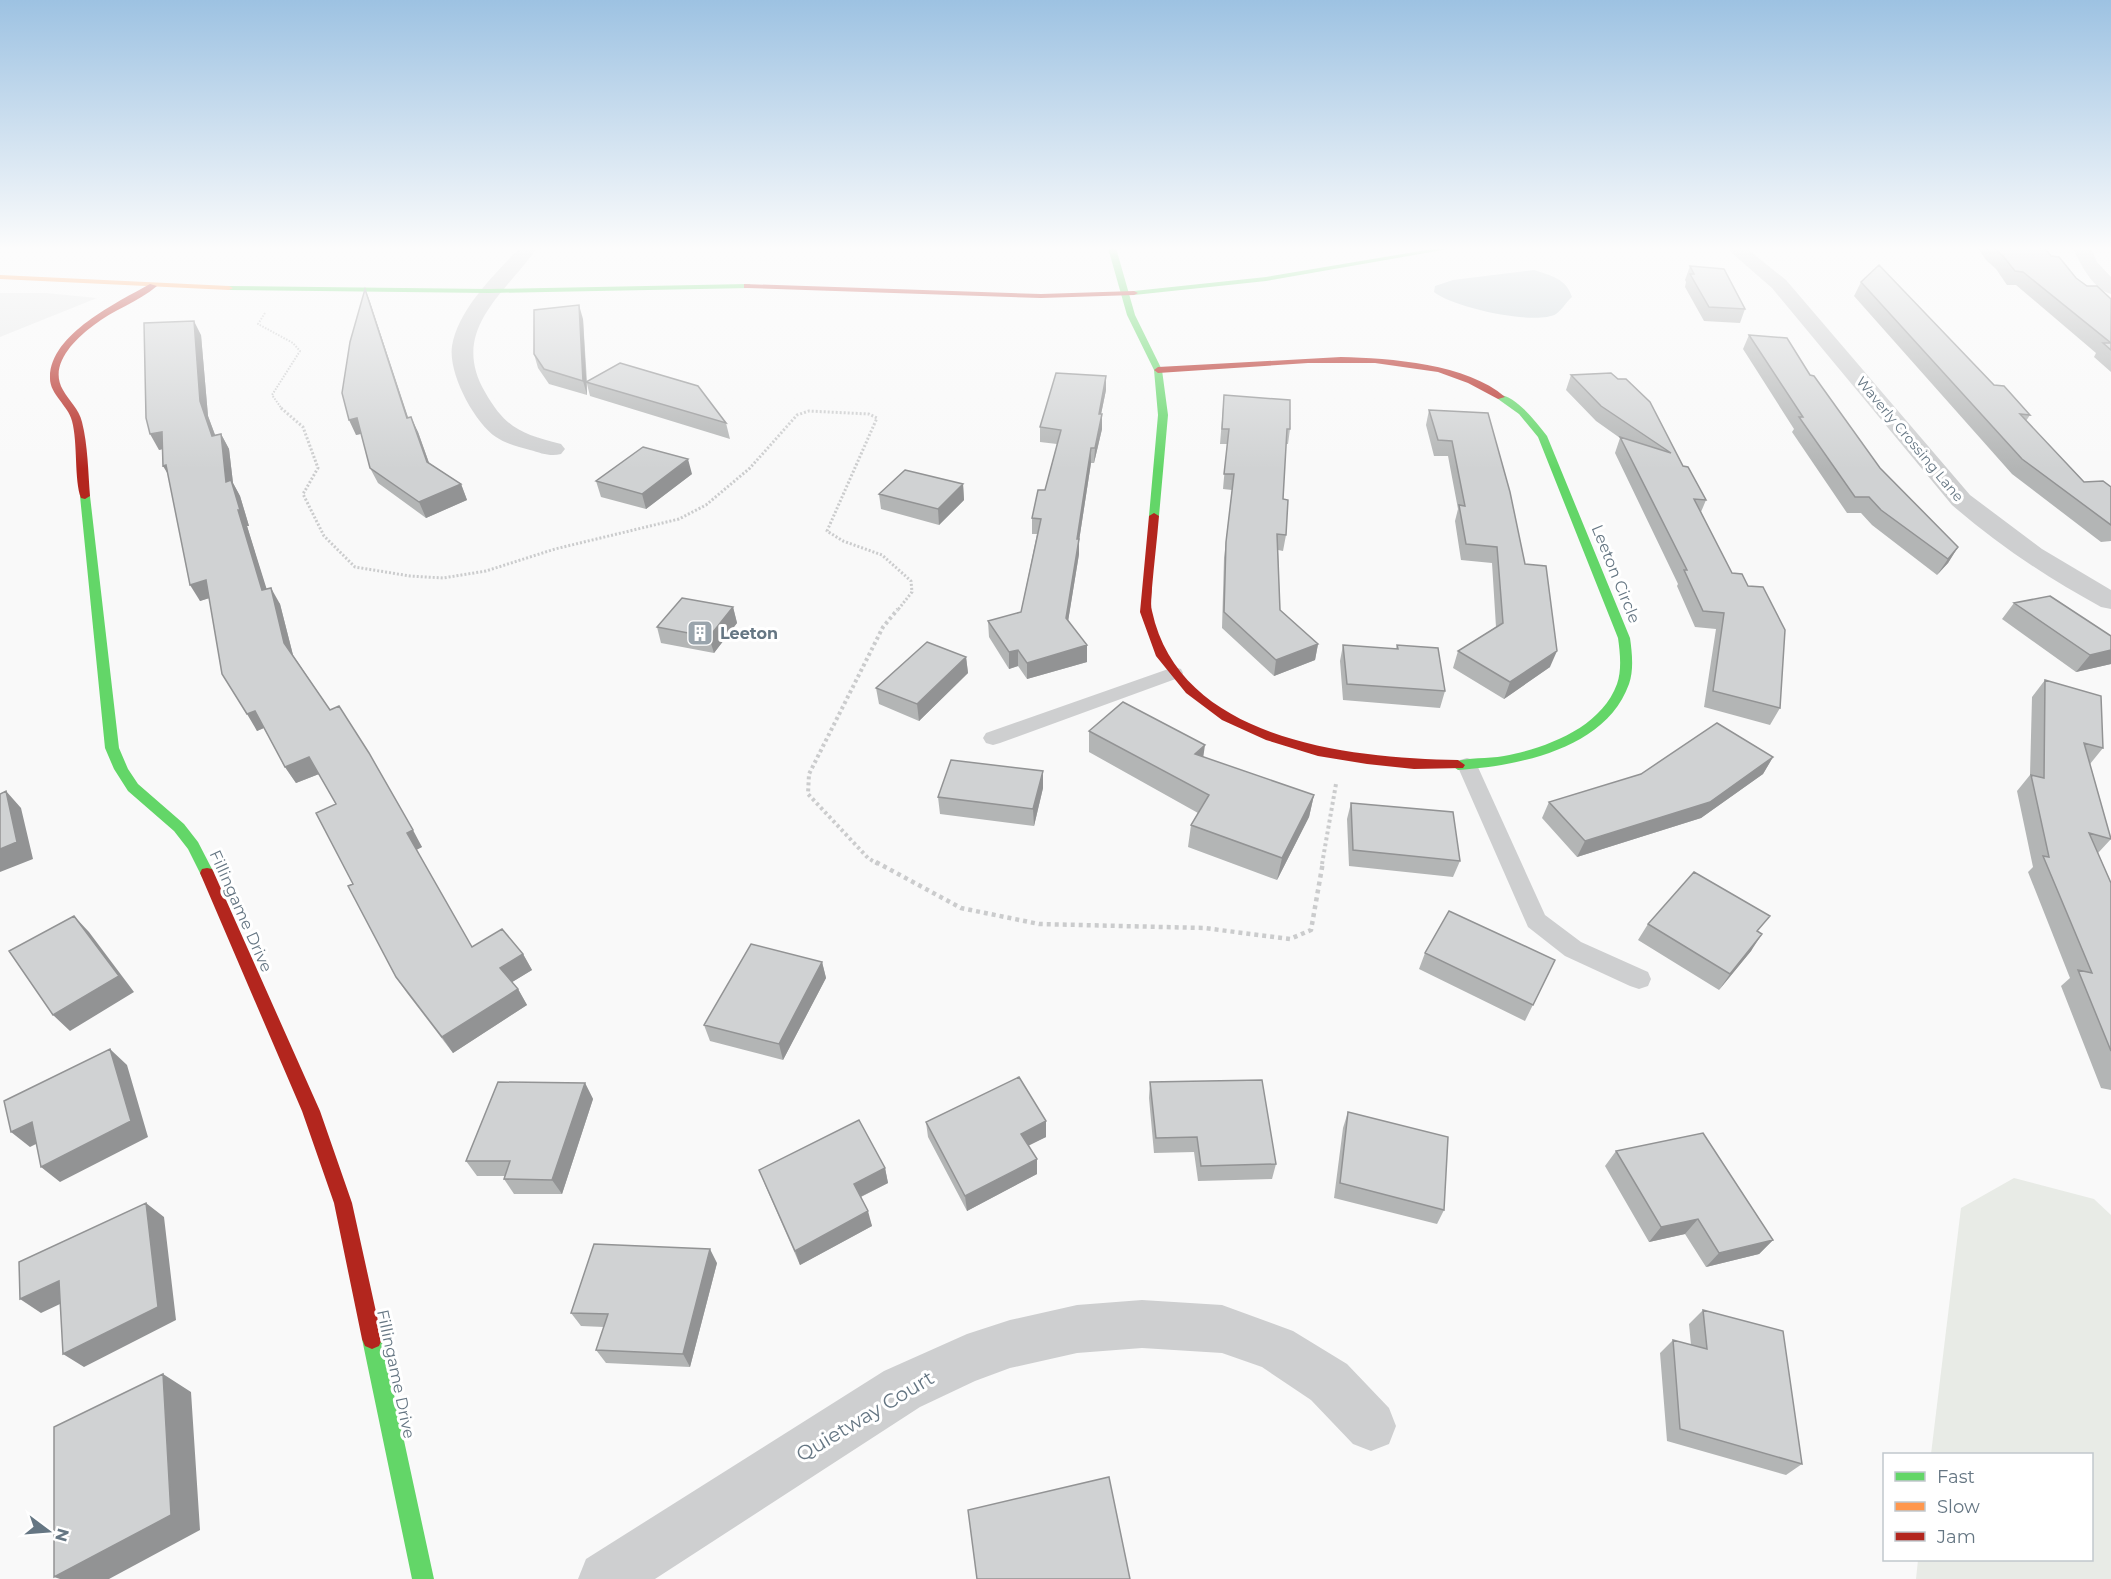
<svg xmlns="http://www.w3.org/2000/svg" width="2111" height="1579" font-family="Montserrat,sans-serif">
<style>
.built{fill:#e8e9e9}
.green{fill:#e8ebe6}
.water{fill:#ced6d9}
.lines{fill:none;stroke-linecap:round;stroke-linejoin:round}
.path-far3{stroke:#cbcccd;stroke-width:2;stroke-dasharray:1.5 1.5;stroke-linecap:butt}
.path-far2{stroke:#cbcccd;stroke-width:3;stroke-dasharray:2 2;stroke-linecap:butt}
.path-far1{stroke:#cbcccd;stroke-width:4;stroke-dasharray:3 3;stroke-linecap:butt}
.path{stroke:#cbcccd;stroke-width:4.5;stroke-dasharray:4 4;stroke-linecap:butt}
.lane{fill:#cecfd0;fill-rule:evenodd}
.street{fill:#cecfd0;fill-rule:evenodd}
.fast{fill:#63d668;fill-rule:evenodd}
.slow{fill:#ff974d;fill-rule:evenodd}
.jam{fill:#b3261e;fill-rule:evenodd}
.wall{fill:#b3b5b5}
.shaded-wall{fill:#929394}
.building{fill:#d0d2d3;stroke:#929394;stroke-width:1.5}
.labels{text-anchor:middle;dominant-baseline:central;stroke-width:6;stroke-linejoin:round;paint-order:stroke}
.far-street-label{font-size:14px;fill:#657683;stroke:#fff}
.street-label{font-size:16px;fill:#657683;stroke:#fff}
.poi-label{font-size:16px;font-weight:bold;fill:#657683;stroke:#fff;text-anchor:start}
.near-street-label{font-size:20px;fill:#657683;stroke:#fff}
</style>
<rect width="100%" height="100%" fill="#f9f9f9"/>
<path class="built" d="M0,293h46l51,5 -97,39z"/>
<path class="green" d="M2014,1178l80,21 17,16v364h-195l2,-19h174v-106h-161l30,-246z"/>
<path class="water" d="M1534,270c17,6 32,8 38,27 -6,5 -10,13 -16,17 -21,12 -104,-7 -122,-22l1,-6 18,-6z"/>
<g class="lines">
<path class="path-far3" d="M265,313l-7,11 35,19 7,8 -28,44 10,14"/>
<path class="path-far2" d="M281,408l22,19 15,41 -15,26 21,42 31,31 55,9 33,2 43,-7 69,-22 124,-30 27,-14 44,-37 47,-53 12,-4 60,3 8,4 -50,113 16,10 39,14 29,26 1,11 -15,19"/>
<path class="path-far1" d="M878,864l-10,-6 -60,-64 1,-20 74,-147 15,-18
M1322,864l14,-80"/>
<path class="path" d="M876,862l85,46 78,16 165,4 86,11 21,-9 12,-68"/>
<path class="lane" d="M1174,667l7,2 2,4 -2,4 -181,66 -7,2 -7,-2 -3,-5 3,-5z
M1467,758l7,2 3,5 68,150 36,27 67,30 3,7 -3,7 -9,3 -9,-3 -65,-30 -37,-29 -71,-162 3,-5z"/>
<path class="street" d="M519,248h18c-32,46 -88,82 -52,144 21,37 37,42 76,52l4,5 -4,5c-11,3 -20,-1 -31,-4 -11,-3 -24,-6 -34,-13 -22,-15 -48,-64 -44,-91 7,-38 42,-70 67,-98z
M1726,248h20l40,32 184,215 72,54 69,41v19l-10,-2c-53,-29 -103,-62 -149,-102l-180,-217z
M2073,248h18l6,14 14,15v17c-18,-5 -31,-30 -38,-46z
M1142,1300l80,5 71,26 54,33 42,44 7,18 -7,18 -18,7 -18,-7 -42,-44 -49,-33 -40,-14 -80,-5 -65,5 -67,15 -35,13 -55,26 -265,172h-77l8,-20 298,-188 83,-37 43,-14 67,-15z"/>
<path class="fast" d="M1108,248h8l19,67 27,55 6,45 -9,101 -5,3 -5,-3 9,-101 -4,-45 -27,-55z
M1438,248h16l-188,33 -132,14 -4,-2 4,-2 132,-14z
M747,284h3v4l-261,5 -260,-3 -4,-2 4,-2 260,3z
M1498,395c17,-1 39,28 49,41l83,202c2,14 4,32 -1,46 -23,65 -111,82 -171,86l-7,-5 2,-3c16,-5 34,-3 51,-6 42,-8 97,-28 113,-72 5,-14 3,-32 1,-46l-80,-201 -19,-23 -21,-15z
M85,493l5,3 29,252 9,21 10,15 46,40 14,18 16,31 -2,4h-10l-14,-28 -14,-18 -46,-40 -14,-22 -9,-21 -25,-252z
M372,1329l7,3 3,7 52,240h-22l-50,-240 3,-7z"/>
<path class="slow" d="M0,275l229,11 4,2 -4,2 -229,-11z"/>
<path class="jam" d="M150,284l7,2c-19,16 -44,24 -63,39 -19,14 -46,40 -31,65 6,11 16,19 19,32 6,24 6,50 8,74l-5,3 -4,-1c-7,-18 -3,-55 -9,-77 -4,-16 -23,-27 -22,-44 0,-43 68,-75 100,-93z
M744,284l297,10 93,-3 4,2 -4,2 -93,3 -294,-10h-3z
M1341,357c49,1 127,7 164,40l-7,2 -30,-16 -30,-11 -63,-9h-67l-150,10 -4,-3 4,-3z
M1154,513l5,3c-2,24 -5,48 -7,72 0,8 -2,16 0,23 28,130 198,147 306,149l7,5 -2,3 -49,1 -47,-5 -49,-8 -52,-16 -44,-20 -36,-27 -30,-37 -16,-44 9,-96z
M207,868l5,1 2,4 106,238 32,92 30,136 -3,7 -7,3 -7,-3 -3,-7 -28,-136 -32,-92 -102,-238 2,-4z"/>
</g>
<path class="wall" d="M1978,248h67l6,8 25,22 11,8 24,13v73l-17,-15 2,-4 -80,-68h-9l-11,-16 -10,-9z
M1690,266l55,43 -5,14 -36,-2 -19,-34 1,-5 -1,-2z
M1861,282l133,103 36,30 -4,6 58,61 27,5v54l-10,1 -89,-68 -158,-178z
M365,289l5,13 38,115 10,15 11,31 32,21 6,16 -41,18 -48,-35 -8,-15 -9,-34 -5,1z
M583,319l4,62 139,42 4,16 -140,-43 -3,-12v11l-38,-11 -11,-16 -4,-14z
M201,335l7,81 7,19 6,-1 8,15 4,34 7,13 9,30h-2l19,63 14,15 13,51 129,192 -6,3 56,97 51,7 9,16 -20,12 6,7 9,16 -74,48 -46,-60 -11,-16 -43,-93 -17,-80 -17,-30 -23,9 -11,-16 -21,-39 -7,3 -48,-133 -9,3 -38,-152 -3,1z
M1749,335l61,40 70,93 78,79 -10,16 -11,12 -65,-50 -11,-12h-14l-55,-81 2,-3 -51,-80z
M1611,373l72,93 23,34 -5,12 79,196 -10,17 -66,-18 12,-78 -21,-2 -18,-41 1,-2 -63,-131 5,-15 -24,-17 -30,-31 5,-15z
M1106,390l-5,24 1,15 -8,34h-3l-12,78v13l-11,67 19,41 -60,17 -9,-13 -9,3 -20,-32 -1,-16 33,-9 16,-78h-5v-16l13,-28 12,-46 -17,-2v-15z
M1224,395l66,34 -2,15h-2l-3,55 3,36 -3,16 -5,-1 2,60 38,34 -3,16 -41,16 -52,-48 2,-70 8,-68 -9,-1 4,-45h-7z
M1429,410l59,3 62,254 -46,32 -51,-31 5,-17 38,-24 -4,-64 -31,-3 -6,-39 3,-12 -10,-53h-14l-8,-31z
M692,474l-46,35 -45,-12 -5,-16z
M963,484l1,16 -25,25 -58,-16 -2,-15z
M2014,603l97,33v28l-35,8 -74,-53z
M733,607l4,16 -23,30 -53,-10 -4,-16z
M1343,645l53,4 1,-4 48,46 -5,17 -97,-8 -3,-39z
M966,657l2,16 -49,48 -40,-17 -3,-16z
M2045,680l58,68 -13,16 21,75 -13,14 13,30v207l-10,-2 -40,-102 9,-8 -42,-106 5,-5 -16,-76 13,-16 2,-78z
M1089,731l114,26 111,38 -5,22 -32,63 -89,-33 3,-22 7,-12 -109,-61z
M1773,757l-10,17 -62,44 -124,39 -35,-39 7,-16z
M1043,788l-9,38 -94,-12 -2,-17z
M1351,803l109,58 -7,16 -104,-11 -2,-47z
M1648,924l111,8 -8,19 -32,39 -81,-50z
M1425,953l130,7 -30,61 -106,-52z
M822,962l4,16 -43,82 -73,-19 -6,-16z
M1150,1082l126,82 -4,15 -74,2 -4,-29 -40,1 -5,-55z
M585,1083l8,16 -31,95h-48l-10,-15 1,-3h-28l-11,-15z
M1348,1112l96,98 -7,14 -103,-26 9,-70z
M926,1122l120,15 -18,8 9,14v15l-70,37 -39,-74z
M1616,1151l157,89 -14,14 -53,13 -21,-33 -36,8 -44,-76z
M885,1168l3,15 -27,14 11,29 -72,39 -35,-80 -6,-15z
M717,1263l-27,104 -84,-4 -10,-13 8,-23 -23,-1 -10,-13z
M1703,1310l99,154 -16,11 -119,-34 -7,-88 13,-13 18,5 -2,-21z"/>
<path class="shaded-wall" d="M365,289l5,13 43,131 -6,-15z
M579,305l4,14 4,76 -4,-14z
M194,321l7,14 7,81 13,35 -9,-15 -12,-35z
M1106,376v14l-8,39 1,-15z
M1102,414v15l-8,34 1,-15z
M411,417l7,15 16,45 -7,-15z
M357,418l7,15 -8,2 -7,-15z
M162,432l9,15 -12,3 -9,-16z
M221,434l8,15 4,34 7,13 9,30h-2l25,80 -10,-16 -24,-80 -12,-28z
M1091,448v15l-12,78v13l-13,80v-16l11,-79z
M688,459l4,15 -46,35 -4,-15z
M166,465l6,16 -9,-15z
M461,484l6,16 -41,18 -7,-16z
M963,484l1,16 -25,25 -1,-16z
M1958,547l-10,16 -11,12 11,-16z
M206,580l10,16 -16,5 -10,-16z
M271,588l9,16 14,55 -10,-16z
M733,607l4,16 -23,30 -5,-16z
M1318,644l-3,16 -41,16 2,-16z
M1087,645v17l-60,17v-16z
M1018,650v16l-9,3v-17z
M2111,650v14l-35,8 14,-17z
M1557,651l-7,16 -46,32 6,-17z
M966,657l2,16 -49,48 -2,-17z
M255,711l11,16 -9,4 -10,-17z
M1205,745l-3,21 -7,-12z
M309,757l10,17 -23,9 -11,-16z
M1773,757l-10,17 -62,44 -124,39 8,-16z
M1043,771v17l-9,38 -1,-17z
M6,791l15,17 12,51 -33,13v-23z
M1314,795l-5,22 -32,63 5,-22z
M413,830l9,17 -6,3 -9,-17z
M74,916l15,16 45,60 -64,39 -17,-16z
M1762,934l-11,17 -32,39 11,-16z
M523,954l9,16 -23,14 -9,-16z
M822,962l4,16 -43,82 -4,-16z
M518,989l9,16 -74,48 -11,-16z
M110,1049l17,16 21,72 -88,45 -19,-15z
M585,1083l8,16 -31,95 -10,-14z
M1046,1121v16l-24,12 -1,-15z
M32,1122l18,15 -20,10 -19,-15z
M1037,1159v15l-70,37 -2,-15z
M885,1168l3,15 -30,15 -4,-14z
M146,1203l18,14 12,103 -92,47 -21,-13z
M868,1211l4,15 -72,39 -5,-14z
M1698,1219l-13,15 -36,8 12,-15z
M1773,1240l-14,14 -53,13 13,-14z
M710,1249l7,14 -27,104 -7,-13z
M59,1281l20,14 -38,18 -21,-14z
M163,1374l28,18 9,138 -91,49h-49l-6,-2z"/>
<path class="building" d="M1994,248h51l6,8 8,1 17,21 11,8h10l14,13v44l-88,-71 -8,-1 -12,-15z
M1879,265l115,120 10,1 26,29 -10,-1 64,68 19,-1 8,6v38l-89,-66 -161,-177z
M1690,266l34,3 21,40 -36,-2 -19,-33h4z
M365,289l42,129 4,-1 16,45 34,22 -42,18 -49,-34 -13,-50 -8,2 -7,-27 8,-51z
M579,305l4,76 -39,-12 -10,-15v-44z
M194,321l6,80 12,35 9,-2 5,48 5,-2 9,30h-2l24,80 9,-2 13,55 46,67 9,-4 30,47 44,77 -6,3 65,114 30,-18 21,25 -23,14 18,21 -76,48 -46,-60 -48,-91 5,-2 -37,-71 20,-9 -27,-47 -24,10 -30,-56 -8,3 -25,-40 -16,-94 -16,5 -24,-120 -3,1 -1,-34 -12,2 -4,-16 -2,-95z
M1749,335l38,3 23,37 4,1 66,92 78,79 -10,12 -67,-49 -12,-13h-14l-56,-80h4z
M2103,343h8v7z
M620,363l78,23 28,37 -140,-41z
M1056,373l50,3 -7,38h3l-7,34h-4l-14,91h2l-13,79 21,27 -60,18 -9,-13 -9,2 -21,-31 33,-9 20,-93 -9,-1 6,-28h7l16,-60 -21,-3z
M1611,373l7,6h8l24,23 33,64 5,1 18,33 -12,-1 38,74 10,1 6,12 15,1 22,43 -5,78 -67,-17 11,-78 -21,-2 -19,-41h3l-67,-133 51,16 -70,-47 -30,-31z
M1224,395l66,5v29h-3l-4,70 5,1 -2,35 -9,-1 3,76 38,34 -42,16 -52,-48 2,-70 8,-68h-10l5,-45h-7z
M1429,410l59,3 22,79 15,72 21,2 11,85 -47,31 -52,-31 45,-28 -6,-76 -31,-3 -7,-39 6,1 -13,-65 -14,-1z
M643,447l45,12 -46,35 -46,-13z
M905,470l58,14 -25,25 -59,-15z
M2050,596l61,40v14l-21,5 -76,-52z
M682,598l51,9 -24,30 -52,-10z
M927,642l39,15 -49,47 -41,-16z
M1343,645l55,4 -1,-4 41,3 7,43 -98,-7z
M2045,680l56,16 2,52 -19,-5 27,96 -22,-6 22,50v168l-33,-81 14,3 -49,-117 6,1 -18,-82 13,3z
M1123,702l82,43 -10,9 119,41 -32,63 -91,-33 18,-30 -120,-64z
M1717,723l56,34 -63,45 -125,39 -36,-39 92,-28z
M951,760l92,11 -10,38 -95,-12z
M6,791l11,51 -17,7v-55z
M1351,803l102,9 7,49 -107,-11z
M1694,872l76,44 -13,15 5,3 -32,40 -82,-50z
M1449,911l106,49 -22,45 -108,-52z
M74,916l45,60 -66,39 -44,-64z
M751,944l71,18 -43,82 -75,-19z
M110,1049l21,72 -90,46 -9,-45 -21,10 -7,-31z
M1019,1077l27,44 -25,13 16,25 -72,37 -39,-74z
M1262,1080l14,84 -75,2 -4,-29 -41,1 -6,-56z
M498,1082l87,1 -33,97 -48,-1 6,-18h-44z
M1348,1112l100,25 -4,73 -104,-27z
M859,1120l26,48 -31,16 14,27 -73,40 -36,-81z
M1703,1133l70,107 -54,13 -21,-34 -37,8 -45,-76z
M146,1203l12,104 -95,47 -4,-73 -39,18 -1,-37z
M594,1244l116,5 -27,105 -87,-4 12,-36 -37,-1z
M1703,1310l80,21 19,133 -122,-35 -7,-89 34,9z
M163,1374l8,141 -117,62v-150z
M1109,1477l21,102h-153l-9,-69z"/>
<linearGradient id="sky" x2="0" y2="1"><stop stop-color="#9dc2e2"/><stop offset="0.53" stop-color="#fcfcfc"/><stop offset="1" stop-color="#fcfcfc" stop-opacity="0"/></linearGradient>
<rect width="2111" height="469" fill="url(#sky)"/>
<defs>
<g id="building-square" transform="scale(1.35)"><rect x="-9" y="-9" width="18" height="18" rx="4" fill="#99a4ac" stroke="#fff"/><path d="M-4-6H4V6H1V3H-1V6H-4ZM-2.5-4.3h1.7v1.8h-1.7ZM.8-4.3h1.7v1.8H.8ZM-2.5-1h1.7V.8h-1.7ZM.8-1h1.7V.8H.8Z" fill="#fff"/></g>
</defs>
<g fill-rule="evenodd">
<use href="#building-square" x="700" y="633"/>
</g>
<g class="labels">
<g class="far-street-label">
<text transform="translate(1910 439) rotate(50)">Waverly Crossing Lane</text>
</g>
<g class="street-label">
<text transform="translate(1616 574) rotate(68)">Leeton Circle</text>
<text transform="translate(241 911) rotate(66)">Fillingame Drive</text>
<text transform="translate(396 1374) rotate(78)">Fillingame Drive</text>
</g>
<g class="poi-label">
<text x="720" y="633">Leeton</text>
</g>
<g class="near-street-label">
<text transform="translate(865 1416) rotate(-31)">Quietway Court</text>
</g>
</g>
<rect x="1883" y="1453" width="210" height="108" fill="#ffffff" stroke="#c1c8cd" stroke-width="1.5"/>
<rect x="1895" y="1472" width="30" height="9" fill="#63d668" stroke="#c1c8cd" stroke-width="1.5"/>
<text x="1937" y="1483" font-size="18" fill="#657683">Fast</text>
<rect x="1895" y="1502" width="30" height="9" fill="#ff974d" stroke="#c1c8cd" stroke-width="1.5"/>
<text x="1937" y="1513" font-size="18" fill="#657683">Slow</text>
<rect x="1895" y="1532" width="30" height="9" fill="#b3261e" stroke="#c1c8cd" stroke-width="1.5"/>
<text x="1937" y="1543" font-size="18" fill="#657683">Jam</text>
<g transform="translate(48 1531) rotate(106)" stroke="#ffffff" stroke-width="4.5" paint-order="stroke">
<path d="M0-4.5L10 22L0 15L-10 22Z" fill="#657683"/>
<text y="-9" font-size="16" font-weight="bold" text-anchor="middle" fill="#657683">N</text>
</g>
</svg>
